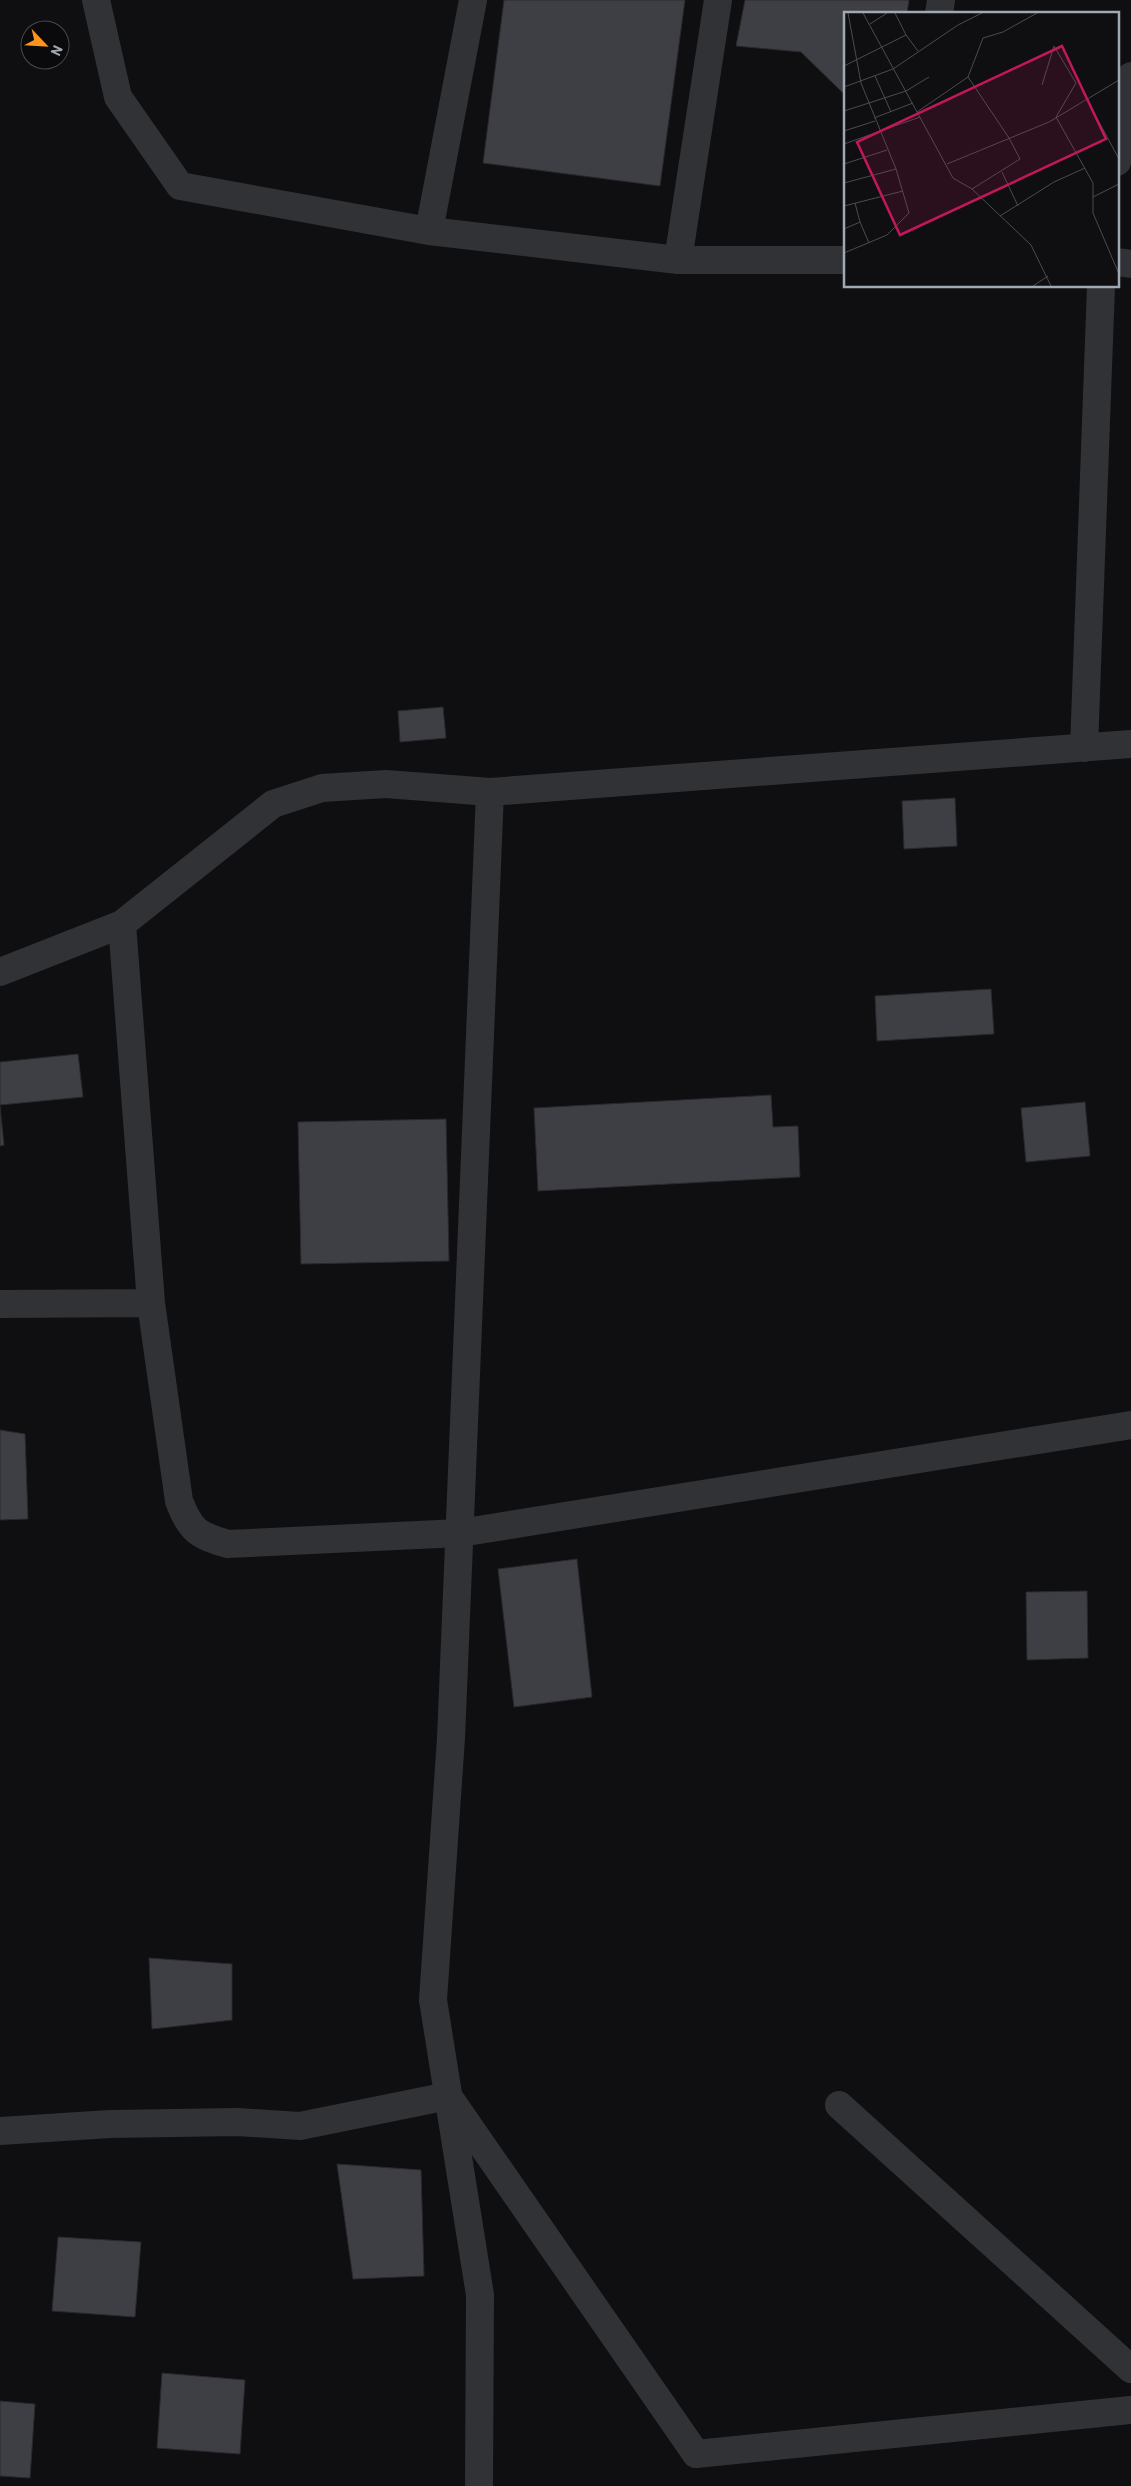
<svg xmlns="http://www.w3.org/2000/svg" width="1131" height="2486" font-family="Barlow,sans-serif">
<style>
.building{fill:#3e3f44;stroke:#29292d}
.lines{fill:none;stroke-linecap:round;stroke-linejoin:round}
.minor{stroke:#303236;stroke-width:28}
.inset-road{fill:none;stroke:#494c52;stroke-width:1}
.view{fill:#c2185b;fill-opacity:0.15;stroke:#c2185b;stroke-width:2.5}
.inset-edge{fill:none;stroke:#9fa8b3;stroke-width:2.5}
</style>
<rect width="100%" height="100%" fill="#0f0f11"/>
<path class="building" d="M504,0h181l-25,186 -177,-23z
M745,0h164l-2,14h-62v81l-44,-43 -65,-6z
M443,707l3,31 -46,4 -2,-31z
M955,798l2,48 -53,3 -2,-48z
M991,989l3,45 -117,7 -2,-45z
M78,1054l5,43 -83,8v-43z
M771,1095l2,32 25,-1 2,51 -262,14 -4,-83z
M1085,1102l5,54 -64,6 -5,-54z
M0,1106l4,39 -4,1z
M446,1119l3,142 -148,3 -3,-142z
M0,1430l25,4 3,85 -28,1z
M577,1559l15,138 -78,10 -16,-138z
M1087,1591l1,67 -61,2 -1,-68z
M149,1958l83,6v56l-80,9z
M337,2164l84,6 3,106 -71,3z
M58,2237l83,5 -6,75 -83,-6z
M162,2373l83,7 -5,74 -83,-6z
M0,2401l35,3 -5,74 -30,-2z"/>
<g class="lines">
<path class="minor" d="M96,0l22,97 62,89 249,45 249,29h167
M939,14l2,-14
M1117,162l14,-86
M429,231l44,-231
M678,260l40,-260
M1117,262l14,2
M1084,748l17,-462
M122,924l29,379 28,198c12,30 18,34 49,43l232,-11 671,-108
M0,972l122,-48 151,-120 49,-16 64,-4 104,8 641,-48
M0,1304l151,-1
M839,2105l292,264
M0,2131l110,-7 127,-2 63,4 148,-30 248,358 435,-44
M479,2486l1,-191 -47,-295 18,-262 39,-946"/>
</g>
<g transform="translate(844 12)">
<rect width="275" height="275" fill="#0f0f11"/>
<path class="inset-road" d="M19,1l90,165 19,11 59,56 20,41M26,12l17,-11M62,23l12,16M210,34l22,37 -20,34 37,66v30l26,61M0,54l62,-31 -11,-22M31,64l16,36M124,65l41,61 11,21 -48,30M198,73l12,-39M0,75l49,-18 65,-44 24,-12M243,88l32,59M0,99l62,-20 23,-14M73,100l51,-35 15,-39 20,-6 34,-19M30,106l39,-15M0,119l31,-10M0,132l76,-27M0,152l43,-14M103,152l102,-42 70,-42M158,160l16,34M0,171l52,-14M249,185l26,-13M0,194l59,-15M156,204l54,-34 31,-14M16,210l9,21M0,217l16,-7 -5,-19M0,241l43,-18 22,-22 -13,-44 -35,-86 -13,-70M189,274l15,-10"/>
<path class="view" d="M218,34l44,93 -206,96 -43,-93z"/>
<rect width="275" height="275" class="inset-edge"/>
</g>
<g transform="translate(45 45) rotate(115)"><circle r="24" fill="#0a0a0c" stroke="#46494f"/>
<path d="M0-4L9 19L0 12L-9 19Z" fill="#fd941b"/>
<text y="-8" font-size="14" font-weight="bold" text-anchor="middle" fill="#9fa8b3">N</text>
</g>
</svg>
